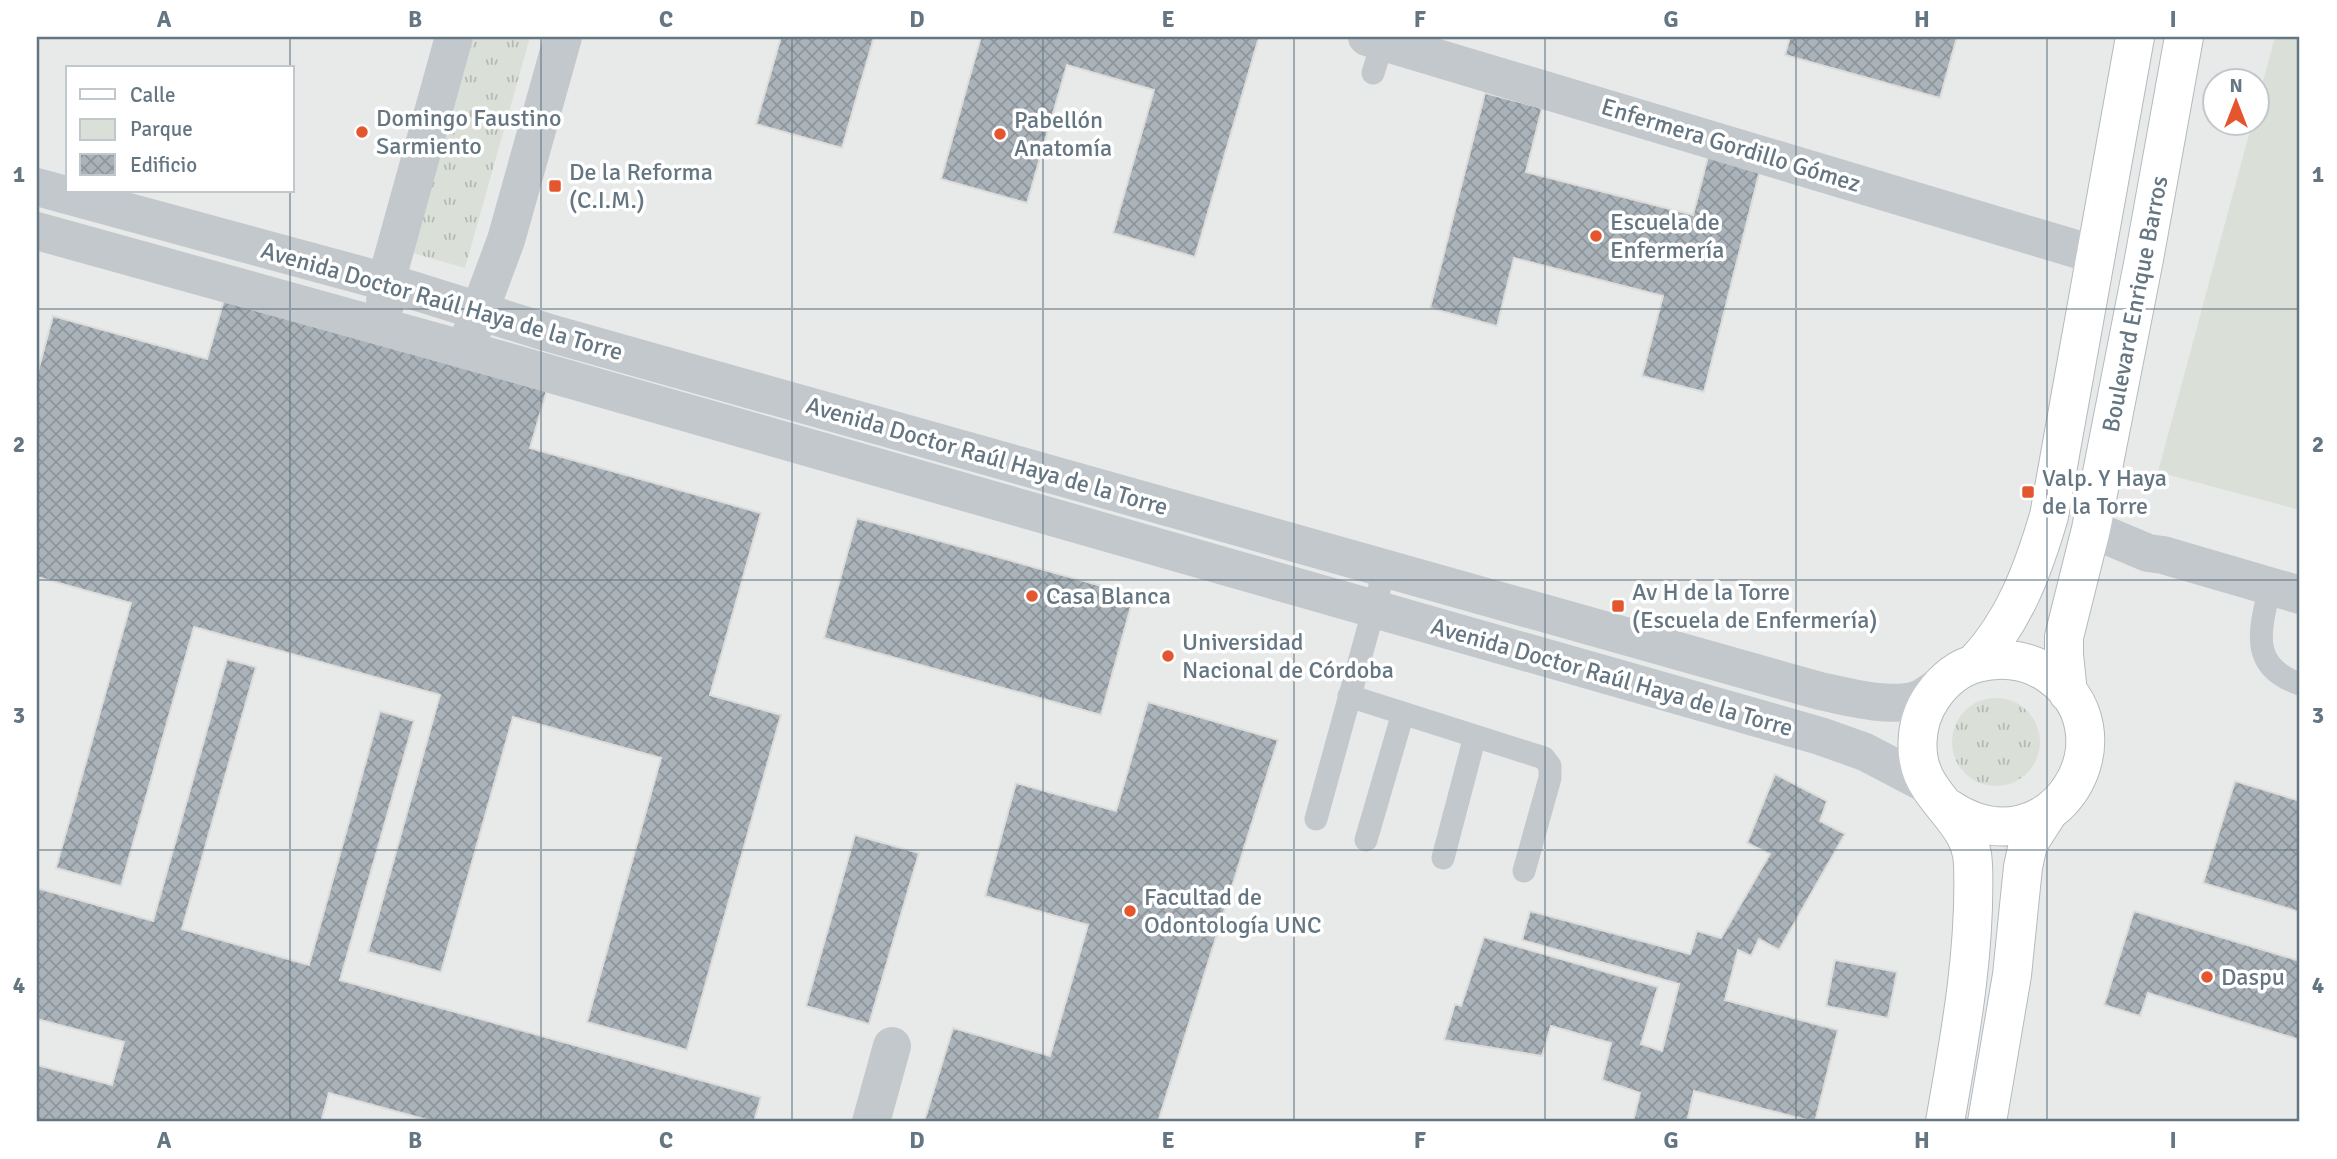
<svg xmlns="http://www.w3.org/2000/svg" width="2337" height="1159" font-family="Signika,sans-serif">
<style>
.built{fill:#e8e9e9;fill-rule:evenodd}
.grass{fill:url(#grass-tufts)}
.park{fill:#dadfd7}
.building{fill:url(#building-cross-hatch);stroke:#dcdcda;stroke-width:2}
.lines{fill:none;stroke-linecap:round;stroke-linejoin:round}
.secondary-casing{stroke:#b3babf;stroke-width:40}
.service{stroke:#c3c8cc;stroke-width:23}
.minor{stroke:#c3c8cc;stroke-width:38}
.secondary{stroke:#fff;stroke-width:38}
.grid{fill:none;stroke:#657683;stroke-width:2;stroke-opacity:0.55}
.poi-dot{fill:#e4572e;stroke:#fff;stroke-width:2.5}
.labels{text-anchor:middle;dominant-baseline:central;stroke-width:7;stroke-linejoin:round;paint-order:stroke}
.poi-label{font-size:24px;fill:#657683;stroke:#fff;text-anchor:start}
.street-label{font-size:24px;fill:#657683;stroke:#fff}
.neatline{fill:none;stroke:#657683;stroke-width:2.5}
.grid-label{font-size:23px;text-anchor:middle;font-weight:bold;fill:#657683}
</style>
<defs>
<pattern id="grass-tufts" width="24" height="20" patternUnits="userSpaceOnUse" patternTransform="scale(1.75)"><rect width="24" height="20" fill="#dadfd7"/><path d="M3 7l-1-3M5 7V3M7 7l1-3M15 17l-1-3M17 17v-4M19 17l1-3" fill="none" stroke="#b4b9b4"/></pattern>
<pattern id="building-cross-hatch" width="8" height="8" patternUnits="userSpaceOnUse" patternTransform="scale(1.75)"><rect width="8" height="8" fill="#aab3b9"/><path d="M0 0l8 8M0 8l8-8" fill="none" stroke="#8e969c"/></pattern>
</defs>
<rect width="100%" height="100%" fill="#fafaf8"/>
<path class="built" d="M37,37h2263v1085h-2263zM68,68h224v123h-224zM2214,80h42v42h-42z"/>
<path class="grass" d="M474,37h56l-65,231 -52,-15z
M1952 742a44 44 0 1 1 88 0a44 44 0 1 1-88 0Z"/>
<path class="park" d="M2275,37h25v473l-142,-38 94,-349 4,-1 1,-18z"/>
<path class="building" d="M781,37h93l-32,111 -86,-24z
M981,37h278l-64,220 -82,-24 41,-143 -87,-25 -40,138 -86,-24z
M1790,37h167l-17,61 -155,-43z
M1485,93l57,15 -16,64 167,43 16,-62 52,13 -57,226 -62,-16 21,-80 -149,-38 -17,68 -67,-18z
M224,300l323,90 -17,58 231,65 -51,182 71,20 -94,335 -100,-28 74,-264 -148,-41 -72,255 -73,-20 72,-257 -246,-68 -73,259 -65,-18 75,-265 -94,-26v-202l16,-59 154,43z
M857,518l277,77 -33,120 -277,-77z
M227,659l29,8 -74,262 127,36 71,-254 34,10 -74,259 421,117 -7,25h-319l-106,-29 -8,29h-284v-57l75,20 12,-43 -87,-23v-131l116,33z
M1148,702l130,38 -120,382h-234l29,-94 97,28 38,-131 -103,-29 31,-113 100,28z
M1775,774l52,27 -7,20 25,13 -66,116 -20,-11 -8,17 -13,-6 -13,50 113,30 -23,92 -121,-31 -7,31h-54l7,-29 -38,-13 9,-37 -60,-17 -9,30 -98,-16 11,-36 6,2 23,-69 174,50 -17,57 21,7 17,-67 -157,-44 8,-29 160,43 7,-23 24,7 49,-84 -23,-11z
M2235,781l65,20v111l-97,-29z
M855,835l64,18 -50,171 -63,-18z
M2134,911l166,50v79l-152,-47 -8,23 -36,-11z
M1835,960l62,12 -9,46 -62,-12z"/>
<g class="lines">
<g class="secondary-casing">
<path id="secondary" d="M1975,663c39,-41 58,-93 74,-147l86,-479
M2068,693l-4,-38v-18l27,-108 53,-270 40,-222
M1945,1122c15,-86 31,-170 28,-258 -1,-33 -26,-51 -43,-77 -18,-26 -16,-64 2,-90 11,-16 26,-29 45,-34 22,-6 47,-4 67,8 96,59 8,207 -96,137
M1987,1122l25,-147 11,-108 5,-23 20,-31"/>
</g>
<path class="service" d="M1373,73l10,-32
M2270,586c-9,42 -23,80 30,98
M1349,696l195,62 6,8v12l-26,93
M1316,819l69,-251
M1366,840l37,-127
M1443,858l32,-122"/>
<path class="minor" d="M1367,37l729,218
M37,187l349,95 160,50 1274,359c27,6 72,18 99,8 7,-3 13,-8 19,-12
M37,231l468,130 1315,375 45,16 63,33
M385,305l1,-23 68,-245
M471,334l35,-94 57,-203
M2091,529l57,24 15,2 137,40
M871,1122l21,-76"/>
<use href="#secondary" class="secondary"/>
</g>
<path class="grid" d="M290,37v31M541,37v1085M792,37v1085M1043,37v1085M1294,37v1085M1545,37v1085M1796,37v1085M2047,37v1085M290,191v931M37,309h2263M37,580h2263M37,850h2263"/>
<g class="poi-dot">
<circle cx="362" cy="132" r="7"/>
<circle cx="1000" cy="134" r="7"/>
<rect x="548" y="179" width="14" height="14" rx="3.5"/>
<circle cx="1596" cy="236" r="7"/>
<rect x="2021" y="485" width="14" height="14" rx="3.5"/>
<circle cx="1032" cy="596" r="7"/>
<rect x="1611" y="599" width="14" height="14" rx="3.5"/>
<circle cx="1168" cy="656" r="7"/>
<circle cx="1130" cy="911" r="7"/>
<circle cx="2207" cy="977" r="7"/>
</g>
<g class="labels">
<g class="poi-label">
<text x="376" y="118">Domingo Faustino<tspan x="376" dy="28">Sarmiento</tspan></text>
<text x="1014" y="120">Pabellón<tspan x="1014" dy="28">Anatomía</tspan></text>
<text x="569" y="172">De la Reforma<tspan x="569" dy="28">(C.I.M.)</tspan></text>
<text x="1610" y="222">Escuela de<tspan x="1610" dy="28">Enfermería</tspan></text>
<text x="2042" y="478">Valp. Y Haya<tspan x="2042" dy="28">de la Torre</tspan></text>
<text x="1632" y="592">Av H de la Torre<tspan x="1632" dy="28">(Escuela de Enfermería)</tspan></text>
<text x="1046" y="596">Casa Blanca</text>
<text x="1182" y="642">Universidad<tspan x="1182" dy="28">Nacional de Córdoba</tspan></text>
<text x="1144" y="897">Facultad de<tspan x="1144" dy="28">Odontología UNC</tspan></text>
<text x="2221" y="977">Daspu</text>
</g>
<g class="street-label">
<text transform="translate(1731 145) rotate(17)">Enfermera Gordillo Gómez</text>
<text transform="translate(442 301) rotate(16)">Avenida Doctor Raúl Haya de la Torre</text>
<text transform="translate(2135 304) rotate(-79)">Boulevard Enrique Barros</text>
<text transform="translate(987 456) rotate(16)">Avenida Doctor Raúl Haya de la Torre</text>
<text transform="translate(1612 677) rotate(16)">Avenida Doctor Raúl Haya de la Torre</text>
</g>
</g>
<rect width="2337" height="1159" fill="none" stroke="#ffffff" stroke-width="77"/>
<rect x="66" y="66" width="228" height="126" fill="#ffffff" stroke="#c1c8cd" stroke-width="2"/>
<rect x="80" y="89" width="35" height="10" fill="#ffffff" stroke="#c1c8cd" stroke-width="2"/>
<text x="130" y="102" font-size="21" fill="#657683">Calle</text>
<rect x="80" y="119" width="35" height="21" fill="#dadfd7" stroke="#c1c8cd" stroke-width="2"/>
<text x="130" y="136" font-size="21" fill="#657683">Parque</text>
<rect x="80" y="154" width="35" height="21" fill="url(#building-cross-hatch)" stroke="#c1c8cd" stroke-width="2"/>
<text x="130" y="172" font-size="21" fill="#657683">Edificio</text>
<g transform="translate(2236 102)"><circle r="33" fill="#ffffff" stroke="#c1c8cd" stroke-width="2"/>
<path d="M0-5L12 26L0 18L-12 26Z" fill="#e4572e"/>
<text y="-10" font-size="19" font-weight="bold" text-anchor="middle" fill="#657683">N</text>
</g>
<rect x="38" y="38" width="2260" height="1082" class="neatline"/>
<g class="grid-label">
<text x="164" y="27">A</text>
<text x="415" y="27">B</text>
<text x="666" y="27">C</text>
<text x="917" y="27">D</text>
<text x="1168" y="27">E</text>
<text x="1420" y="27">F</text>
<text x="1671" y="27">G</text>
<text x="1922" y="27">H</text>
<text x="2173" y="27">I</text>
<text x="19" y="182">1</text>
<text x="2318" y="182">1</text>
<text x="19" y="452">2</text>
<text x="2318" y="452">2</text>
<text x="19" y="723">3</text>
<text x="2318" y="723">3</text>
<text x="19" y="993">4</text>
<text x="2318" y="993">4</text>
<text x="164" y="1148">A</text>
<text x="415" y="1148">B</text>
<text x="666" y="1148">C</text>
<text x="917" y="1148">D</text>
<text x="1168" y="1148">E</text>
<text x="1420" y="1148">F</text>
<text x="1671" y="1148">G</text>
<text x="1922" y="1148">H</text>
<text x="2173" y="1148">I</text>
</g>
</svg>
